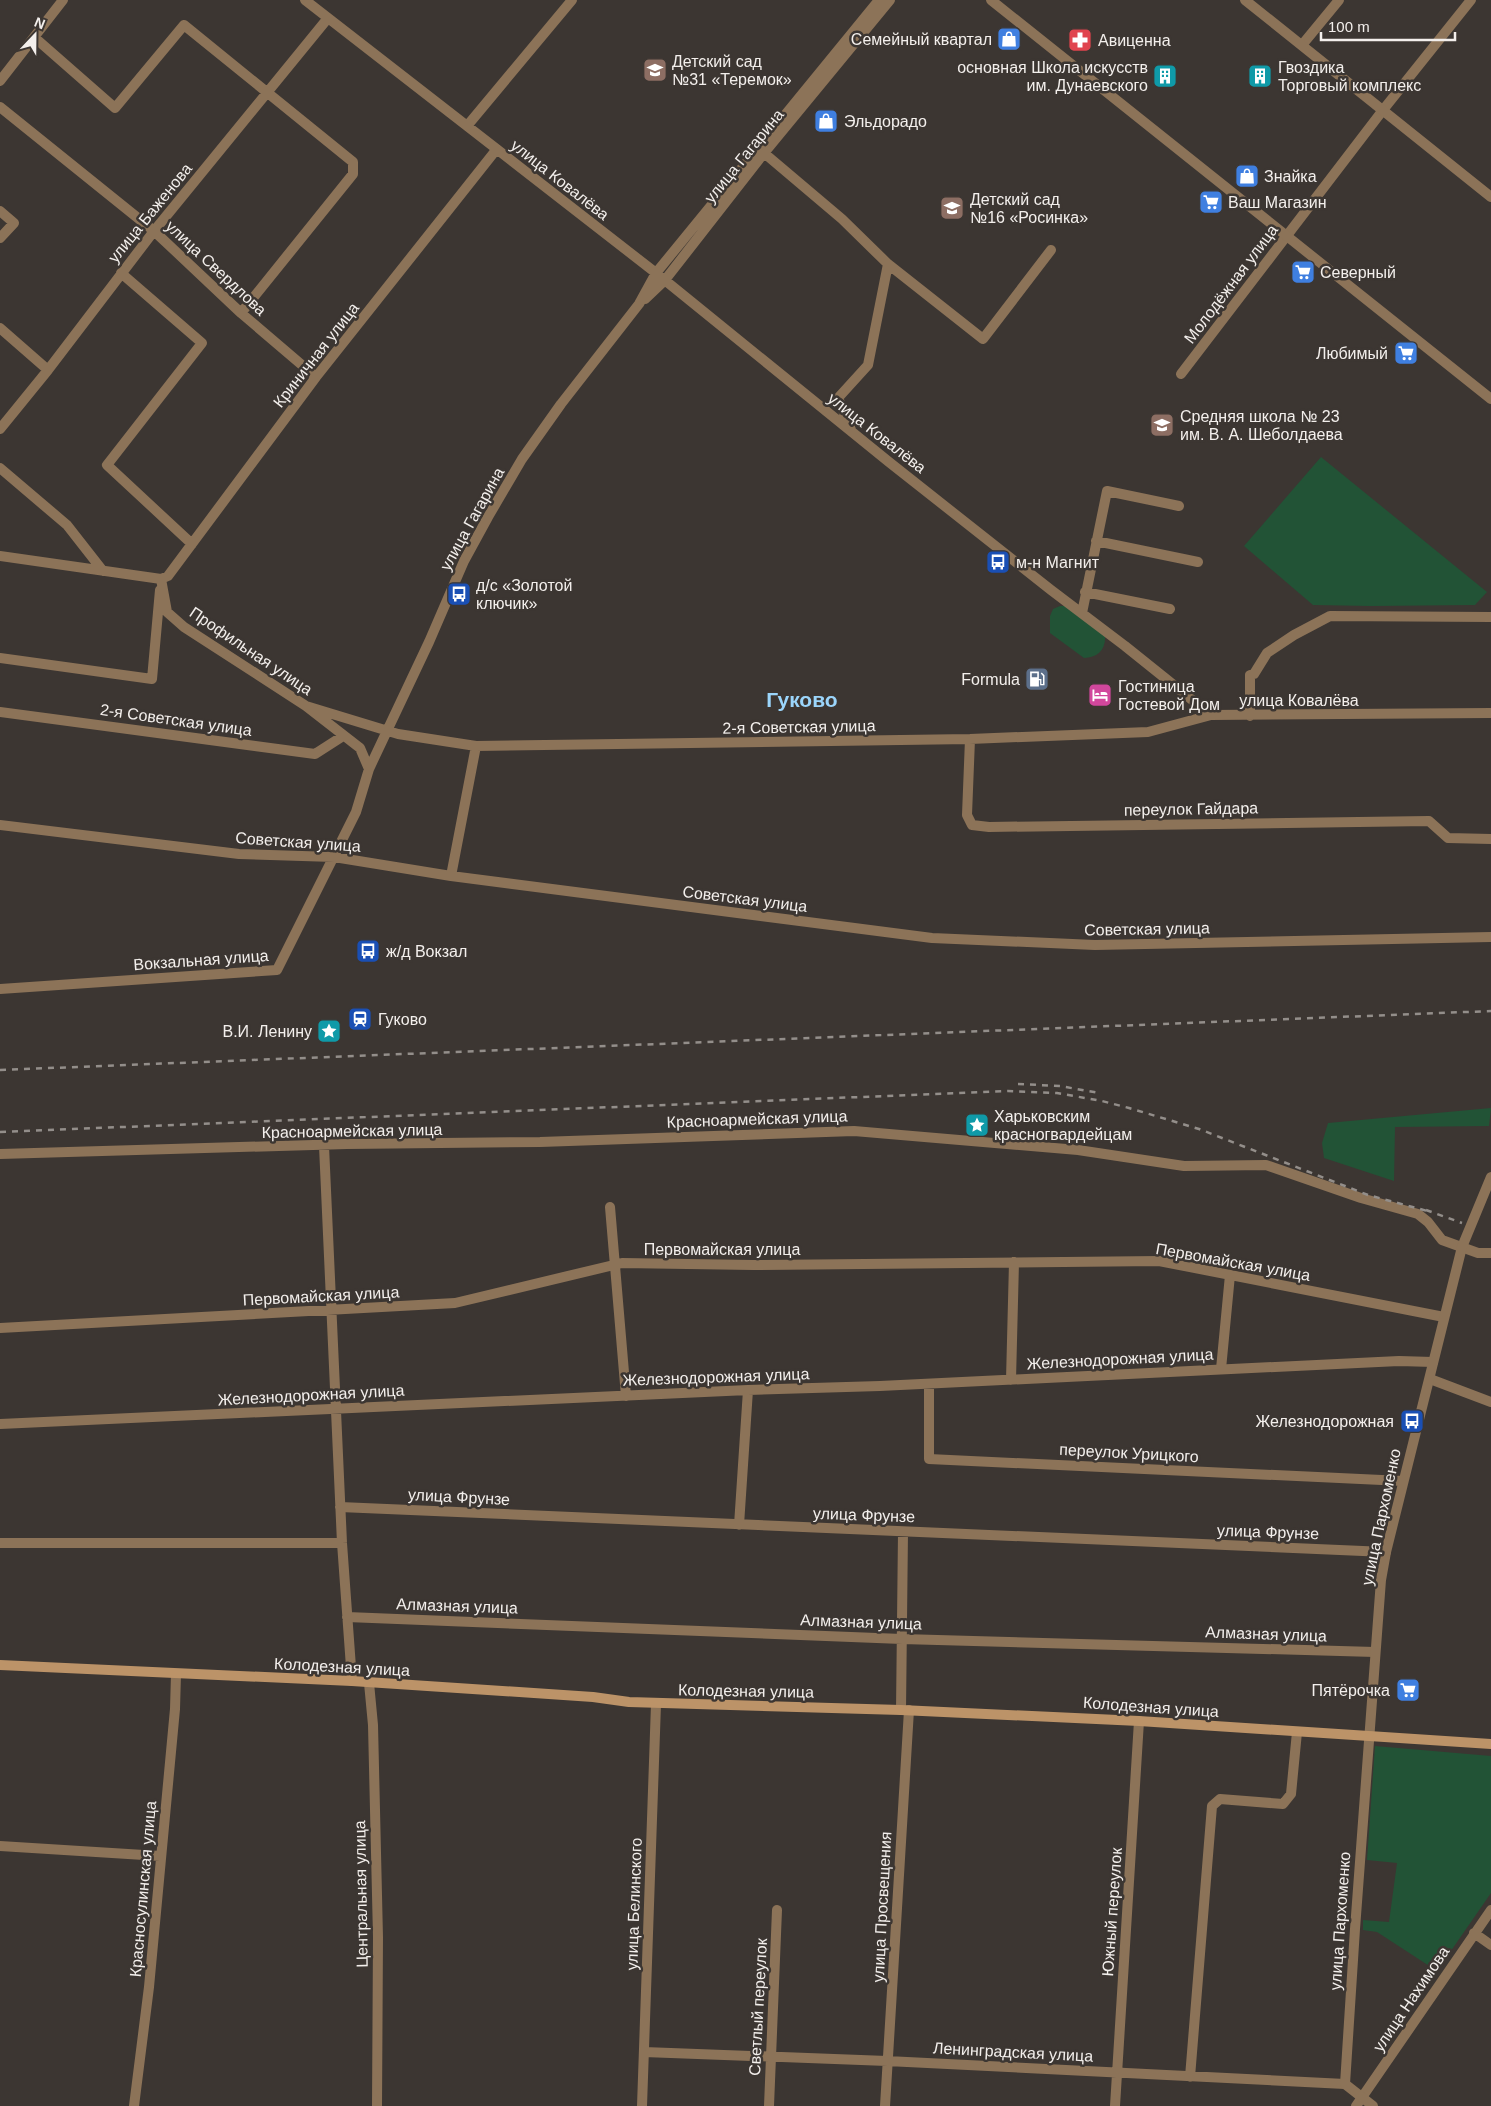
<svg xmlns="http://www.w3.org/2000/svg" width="1491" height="2106" font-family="Arial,sans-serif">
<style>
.green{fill:#225336}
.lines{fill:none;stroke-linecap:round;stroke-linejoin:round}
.minor{stroke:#8c7358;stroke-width:10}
.tertiary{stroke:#8c7358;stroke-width:10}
.secondary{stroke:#bc9368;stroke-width:10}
.rail{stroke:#938e8a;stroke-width:2.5;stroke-dasharray:6 6;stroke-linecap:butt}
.labels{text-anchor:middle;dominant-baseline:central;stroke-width:5;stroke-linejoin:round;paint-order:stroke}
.poi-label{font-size:16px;fill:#f3efec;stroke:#3c3632;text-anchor:start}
.street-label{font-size:16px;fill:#f3efec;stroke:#3c3632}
.district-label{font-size:21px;font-weight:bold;fill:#9bd5fb;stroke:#3c3632}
</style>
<rect width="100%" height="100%" fill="#3c3632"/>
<path class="green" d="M1321,457l166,135 -12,13 -104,1 -58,-1 -69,-59z
M1060,606h7l38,30c1,14 -8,22 -21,22l-34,-25v-17l3,-7z
M1491,1108l-2,18 -94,1 -1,54 -70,-23 -2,-15 6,-20z
M1375,1746l116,10v137l-54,78 -60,-39 -14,-2v-10l26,2 8,-59 -30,-3z"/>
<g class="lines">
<path class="minor" d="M305,0l351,273 233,189 162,128 74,56 86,69 280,-2
M34,37l81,71 69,-83 169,137v12l-112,139
M1302,45l37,-45
M0,81l63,-81
M0,107l154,124 87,82 75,64
M467,126l105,-126
M764,153l78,66 46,45 95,75 68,-89
M0,211l14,12 -14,15
M121,273l81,70 -95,122 85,79
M645,299l20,-19 99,-127 126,-153
M0,328l48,42
M1181,374l202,-264 88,-110
M0,429l48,-59 106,-139 174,-213
M851,430l-13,-32 30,-33 20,-101
M0,468l67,57 36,46
M1096,541l102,21
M0,556l161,23
M161,579l7,-3 148,-199 180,-227
M161,579l6,33 17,15 122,79 54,42 9,21
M1085,592l85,17
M1082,613l25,-122 72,15
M0,658l152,21 8,-89
M306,706l92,28 78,12 494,-7 178,-7 63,-17
M0,712l315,42 28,-18
M1250,716v-41l4,-1 13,-21 27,-18 36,-19 161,1
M970,739l-3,76 5,10 17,2 440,-6 19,17 43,1
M0,825l239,29 95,3 117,19 481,62 163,7 396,-8
M451,876l25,-130
M0,989l277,-19 79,-158 13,-43 60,-127 35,-81 24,-44 34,-58 39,-55 78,-100 17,-31 223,-273
M324,1146l18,397 10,138
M0,1154l347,-10 193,-2 314,-11 224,19 106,16 82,-1 95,33 57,16 10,8 14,18 36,13h13
M610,1207l16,189
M0,1328l455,-25 167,-40 131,2 406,-4 285,56
M1221,1369l9,-94
M1430,1379l61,23
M1011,1380l3,-118
M929,1384v75l474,22
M0,1424l748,-34 132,-4 519,-25 34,1
M340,1507l1046,45
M739,1525l9,-135
M0,1543h342
M347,1617l555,22 473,13
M901,1710l2,-178
M0,1846l160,10
M1474,1933l17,12
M644,2052l243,9 458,23
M1190,2077l22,-271 8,-7 63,5 8,-10 6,-62
M134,2106l15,-119 26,-278 1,-35
M642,2106l14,-402
M769,2106l8,-196
M885,2106l24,-396
M1115,2106l24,-385
M1356,2106l135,-196"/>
<path class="tertiary" d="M991,0l500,399
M1245,0l246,197
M369,1683l4,42 5,212 -1,169
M1373,2106l-28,-22 10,-155 26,-349 5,-28 76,-305 29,-70"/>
<path class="secondary" d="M0,1665l352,16 241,16 36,5 272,8 238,11 352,23"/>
<path class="rail" d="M0,1070l1491,-59
M1018,1084l42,2 39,7
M0,1132l1008,-41 49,2 45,8 27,7 70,21 169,66 63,17
M1426,1210l36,13"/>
</g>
<defs>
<g id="shop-square" transform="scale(1.25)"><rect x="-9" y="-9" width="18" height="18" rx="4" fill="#3f7fe0" stroke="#3c3632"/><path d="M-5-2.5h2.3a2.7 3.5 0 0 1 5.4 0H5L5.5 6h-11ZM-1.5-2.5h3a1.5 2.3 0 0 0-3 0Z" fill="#fff"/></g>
<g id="pharmacy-square" transform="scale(1.25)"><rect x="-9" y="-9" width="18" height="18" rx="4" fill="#e0444e" stroke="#3c3632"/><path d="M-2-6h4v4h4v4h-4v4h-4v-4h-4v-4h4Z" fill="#fff"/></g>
<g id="school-square" transform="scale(1.25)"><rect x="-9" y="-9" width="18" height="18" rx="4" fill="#8d6e63" stroke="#3c3632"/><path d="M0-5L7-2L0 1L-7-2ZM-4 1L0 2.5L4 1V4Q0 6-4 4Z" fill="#fff"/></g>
<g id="building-square" transform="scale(1.25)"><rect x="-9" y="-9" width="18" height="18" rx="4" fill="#0f9aa8" stroke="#3c3632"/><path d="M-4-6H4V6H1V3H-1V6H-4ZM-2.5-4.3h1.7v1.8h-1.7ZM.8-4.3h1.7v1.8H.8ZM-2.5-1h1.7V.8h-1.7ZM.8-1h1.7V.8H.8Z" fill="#fff"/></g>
<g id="supermarket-square" transform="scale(1.25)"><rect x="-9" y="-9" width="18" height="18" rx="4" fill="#3f7fe0" stroke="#3c3632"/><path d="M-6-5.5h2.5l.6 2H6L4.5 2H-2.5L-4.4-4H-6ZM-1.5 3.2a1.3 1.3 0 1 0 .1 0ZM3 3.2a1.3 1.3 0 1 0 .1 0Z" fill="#fff"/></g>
<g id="bus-square" transform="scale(1.25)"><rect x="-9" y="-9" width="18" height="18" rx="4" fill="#1a4fb4" stroke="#3c3632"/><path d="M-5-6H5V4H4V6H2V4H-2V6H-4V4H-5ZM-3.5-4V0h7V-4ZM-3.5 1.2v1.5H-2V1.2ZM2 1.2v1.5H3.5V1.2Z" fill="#fff"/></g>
<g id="fuel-square" transform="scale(1.25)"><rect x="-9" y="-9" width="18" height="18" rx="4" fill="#5c6f8a" stroke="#3c3632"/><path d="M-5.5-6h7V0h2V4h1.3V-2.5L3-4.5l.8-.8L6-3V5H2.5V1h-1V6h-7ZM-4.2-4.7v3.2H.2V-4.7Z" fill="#fff"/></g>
<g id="hotel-square" transform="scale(1.25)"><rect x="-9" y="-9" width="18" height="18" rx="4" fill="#d1479c" stroke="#3c3632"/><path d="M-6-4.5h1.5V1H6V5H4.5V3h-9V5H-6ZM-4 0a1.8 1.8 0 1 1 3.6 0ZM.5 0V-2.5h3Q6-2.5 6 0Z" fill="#fff"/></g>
<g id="station-square" transform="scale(1.25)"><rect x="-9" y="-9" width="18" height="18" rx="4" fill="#1a4fb4" stroke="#3c3632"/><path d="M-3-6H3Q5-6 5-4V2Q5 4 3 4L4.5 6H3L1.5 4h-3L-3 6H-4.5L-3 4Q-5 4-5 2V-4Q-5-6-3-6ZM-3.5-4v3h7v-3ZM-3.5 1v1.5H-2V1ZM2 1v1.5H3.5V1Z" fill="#fff"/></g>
<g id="sight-square" transform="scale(1.25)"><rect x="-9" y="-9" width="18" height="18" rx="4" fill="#0f9aa8" stroke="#3c3632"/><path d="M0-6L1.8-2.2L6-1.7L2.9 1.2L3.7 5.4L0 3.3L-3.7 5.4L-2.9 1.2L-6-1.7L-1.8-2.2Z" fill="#fff"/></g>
</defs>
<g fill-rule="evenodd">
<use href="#shop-square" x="1009" y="39"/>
<use href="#pharmacy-square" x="1080" y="40"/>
<use href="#school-square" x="655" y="70"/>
<use href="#building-square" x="1165" y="76"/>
<use href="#building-square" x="1260" y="76"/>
<use href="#shop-square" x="826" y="121"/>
<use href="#shop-square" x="1247" y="176"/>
<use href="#supermarket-square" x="1211" y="202"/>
<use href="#school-square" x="952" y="208"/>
<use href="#supermarket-square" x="1303" y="272"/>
<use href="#supermarket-square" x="1406" y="353"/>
<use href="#school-square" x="1162" y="425"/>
<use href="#bus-square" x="998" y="562"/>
<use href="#bus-square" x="459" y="594"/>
<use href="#fuel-square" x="1037" y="679"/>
<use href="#hotel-square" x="1100" y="695"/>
<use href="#bus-square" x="368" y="951"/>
<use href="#station-square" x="360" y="1019"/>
<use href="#sight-square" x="329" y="1031"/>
<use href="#sight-square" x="977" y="1125"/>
<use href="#bus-square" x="1412" y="1421"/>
<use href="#supermarket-square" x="1408" y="1690"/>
</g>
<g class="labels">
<g class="poi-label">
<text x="992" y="39" text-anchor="end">Семейный квартал</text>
<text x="1098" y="40">Авиценна</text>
<text x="672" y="61">Детский сад<tspan x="672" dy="18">№31 «Теремок»</tspan></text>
<text x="1148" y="67" text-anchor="end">основная Школа искусств<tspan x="1148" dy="18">им. Дунаевского</tspan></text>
<text x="1278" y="67">Гвоздика<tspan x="1278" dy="18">Торговый комплекс</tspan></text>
<text x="844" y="121">Эльдорадо</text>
<text x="1264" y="176">Знайка</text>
<text x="970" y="199">Детский сад<tspan x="970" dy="18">№16 «Росинка»</tspan></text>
<text x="1228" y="202">Ваш Магазин</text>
<text x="1320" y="272">Северный</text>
<text x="1388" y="353" text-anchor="end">Любимый</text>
<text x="1180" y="416">Средняя школа № 23<tspan x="1180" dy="18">им. В. А. Шеболдаева</tspan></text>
<text x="1016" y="562">м-н Магнит</text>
<text x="476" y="585">д/с «Золотой<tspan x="476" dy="18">ключик»</tspan></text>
<text x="1020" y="679" text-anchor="end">Formula</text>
<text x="1118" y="686">Гостиница<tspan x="1118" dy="18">Гостевой Дом</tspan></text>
<text x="386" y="951">ж/д Вокзал</text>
<text x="378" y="1019">Гуково</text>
<text x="312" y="1031" text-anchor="end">В.И. Ленину</text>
<text x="994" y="1116">Харьковским<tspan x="994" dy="18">красногвардейцам</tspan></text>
<text x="1394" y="1421" text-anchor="end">Железнодорожная</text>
<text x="1390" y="1690" text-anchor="end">Пятёрочка</text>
</g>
<g class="street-label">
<text transform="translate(744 156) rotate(-51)">улица Гагарина</text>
<text transform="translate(560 180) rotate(38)">улица Ковалёва</text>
<text transform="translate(150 213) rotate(-51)">улица Баженова</text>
<text transform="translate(216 268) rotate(43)">улица Свердлова</text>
<text transform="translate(1231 284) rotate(-53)">Молодёжная улица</text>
<text transform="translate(316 355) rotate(-52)">Криничная улица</text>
<text transform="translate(877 433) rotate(38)">улица Ковалёва</text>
<text transform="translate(472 519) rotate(-61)">улица Гагарина</text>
<text transform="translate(251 651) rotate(34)">Профильная улица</text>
<text x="1299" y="700">улица Ковалёва</text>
<text transform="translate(176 720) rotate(8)">2-я Советская улица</text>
<text transform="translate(799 727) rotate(-1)">2-я Советская улица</text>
<text transform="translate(1191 809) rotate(-1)">переулок Гайдара</text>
<text transform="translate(298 842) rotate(4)">Советская улица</text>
<text transform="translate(745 899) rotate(7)">Советская улица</text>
<text transform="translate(1147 929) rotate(-1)">Советская улица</text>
<text transform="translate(201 960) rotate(-4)">Вокзальная улица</text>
<text transform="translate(757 1119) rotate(-2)">Красноармейская улица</text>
<text transform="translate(352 1131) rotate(-1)">Красноармейская улица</text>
<text x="722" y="1249">Первомайская улица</text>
<text transform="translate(1233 1262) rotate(10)">Первомайская улица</text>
<text transform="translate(321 1296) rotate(-3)">Первомайская улица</text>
<text transform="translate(1120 1359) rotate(-3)">Железнодорожная улица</text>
<text transform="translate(716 1377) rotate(-2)">Железнодорожная улица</text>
<text transform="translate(311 1395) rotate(-3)">Железнодорожная улица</text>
<text transform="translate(1129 1453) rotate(3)">переулок Урицкого</text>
<text transform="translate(459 1497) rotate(3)">улица Фрунзе</text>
<text transform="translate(864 1515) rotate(2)">улица Фрунзе</text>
<text transform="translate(1381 1517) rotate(-78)">улица Пархоменко</text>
<text transform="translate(1268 1532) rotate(2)">улица Фрунзе</text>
<text transform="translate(457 1606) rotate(2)">Алмазная улица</text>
<text transform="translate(861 1622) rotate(2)">Алмазная улица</text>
<text transform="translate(1266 1634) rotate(2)">Алмазная улица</text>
<text transform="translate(342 1667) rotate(3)">Колодезная улица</text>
<text transform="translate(746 1691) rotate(1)">Колодезная улица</text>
<text transform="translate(1151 1707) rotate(4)">Колодезная улица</text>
<text transform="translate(143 1889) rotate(-85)">Красносулинская улица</text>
<text transform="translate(361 1894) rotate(-91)">Центральная улица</text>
<text transform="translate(634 1904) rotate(-88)">улица Белинского</text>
<text transform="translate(882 1907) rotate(-87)">улица Просвещения</text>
<text transform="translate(1112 1912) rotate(-86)">Южный переулок</text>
<text transform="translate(1340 1921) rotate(-86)">улица Пархоменко</text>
<text transform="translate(1411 1999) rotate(-56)">улица Нахимова</text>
<text transform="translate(758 2007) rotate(-87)">Светлый переулок</text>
<text transform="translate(1013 2052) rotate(3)">Ленинградская улица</text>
</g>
<g class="district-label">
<text x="802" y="699">Гуково</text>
</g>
</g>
<g transform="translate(35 35) rotate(22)" stroke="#3c3632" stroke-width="4" paint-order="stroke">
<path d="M0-4L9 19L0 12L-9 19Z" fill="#f3efec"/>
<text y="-8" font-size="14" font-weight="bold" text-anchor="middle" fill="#f3efec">N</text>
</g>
<path d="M1321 32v8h134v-8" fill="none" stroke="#f3efec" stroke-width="2.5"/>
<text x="1328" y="32" font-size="15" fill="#f3efec" stroke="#3c3632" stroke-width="4" paint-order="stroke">100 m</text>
</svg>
